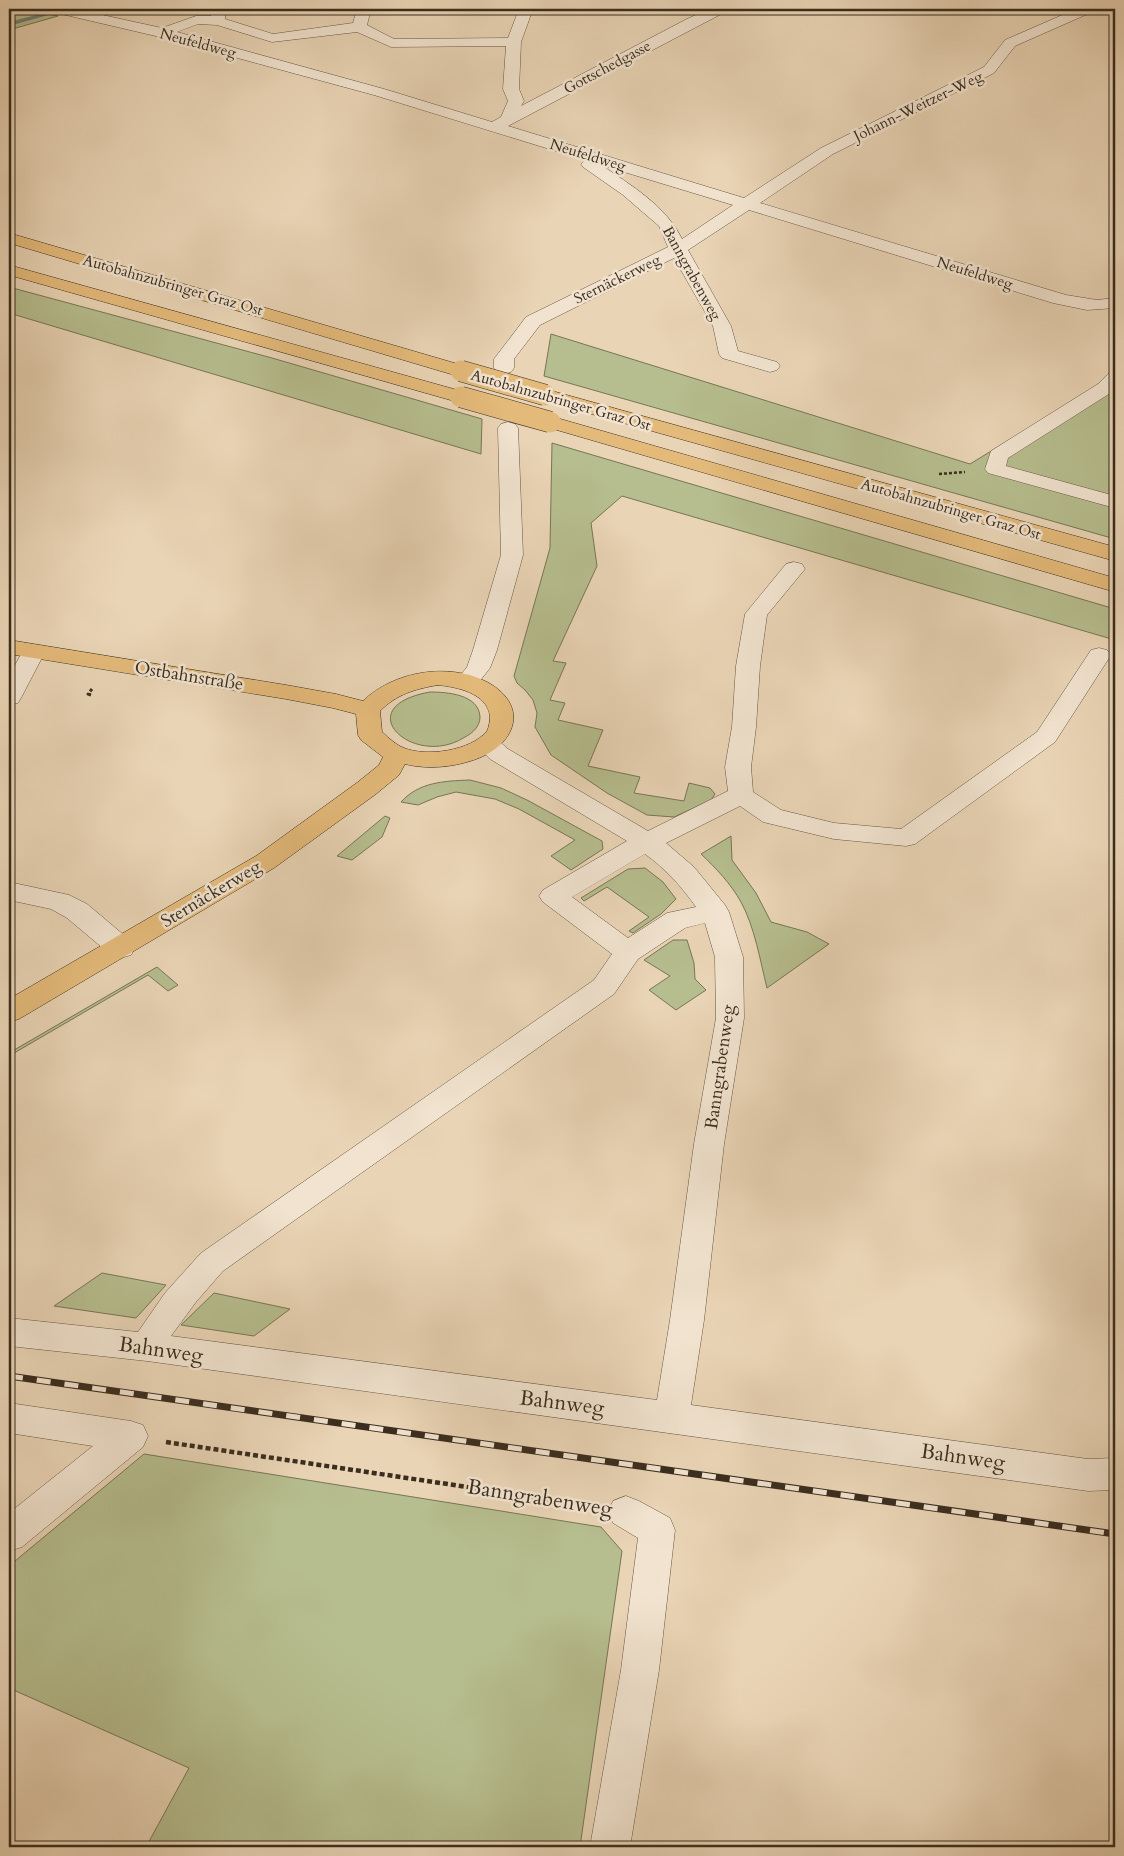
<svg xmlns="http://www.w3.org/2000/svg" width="1124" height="1856" font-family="Cardo,serif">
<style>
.green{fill:#b6bd8e;stroke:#787556}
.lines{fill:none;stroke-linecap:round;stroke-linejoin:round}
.stream{fill:#728074;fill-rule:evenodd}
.minor-casing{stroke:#665744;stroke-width:1}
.major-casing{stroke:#3a2d1f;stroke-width:1}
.highway-casing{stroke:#3a2d1f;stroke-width:1}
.path-far2{stroke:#3a2d1f;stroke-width:2.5;stroke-dasharray:3 2;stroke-linecap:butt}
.path-far1{stroke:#3a2d1f;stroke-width:3;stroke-dasharray:4 2.5;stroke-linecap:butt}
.path{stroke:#3a2d1f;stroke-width:4.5;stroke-dasharray:5 3;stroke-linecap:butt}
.minor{fill:#f1e3cf;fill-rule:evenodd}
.major{fill:#e4ba7a;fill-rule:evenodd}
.highway{fill:#e4ba7a;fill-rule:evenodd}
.rail-casing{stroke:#3a2d1f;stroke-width:7}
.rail{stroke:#f1e3cf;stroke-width:5;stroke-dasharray:14;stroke-linecap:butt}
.highway-bridge-casing{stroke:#3a2d1f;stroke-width:22;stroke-linecap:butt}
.highway-bridge{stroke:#e4ba7a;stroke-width:21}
.labels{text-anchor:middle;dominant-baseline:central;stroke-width:5;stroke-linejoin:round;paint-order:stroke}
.far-street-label{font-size:15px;fill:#3a2d1f;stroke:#f1e3cf}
.street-label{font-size:18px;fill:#3a2d1f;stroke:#f1e3cf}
.near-street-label{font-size:21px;fill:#3a2d1f;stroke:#f1e3cf}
</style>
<rect width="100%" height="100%" fill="#e9d4b5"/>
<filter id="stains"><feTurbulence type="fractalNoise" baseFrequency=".004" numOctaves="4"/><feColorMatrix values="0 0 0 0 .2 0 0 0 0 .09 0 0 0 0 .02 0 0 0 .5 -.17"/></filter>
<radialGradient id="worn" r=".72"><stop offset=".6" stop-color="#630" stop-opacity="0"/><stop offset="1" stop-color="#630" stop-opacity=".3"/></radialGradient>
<path class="green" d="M9,9h14l35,7 -49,14z
M9,287l263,71 210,61 -1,35 -472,-141z
M551,334l419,130 145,-89v164l-571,-163z
M552,443l563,166v31l-493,-144 -31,27 6,43 -44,95 13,2 -16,37 15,3 -7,17 45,10 -15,36 52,11 -6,16 50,8 5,-18 21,5 5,6 -4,6 -37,17 -27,-2 -40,-22 -56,-38 -16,-28 2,-14 -4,-13 -8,-10 -8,-7 -3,-7 36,-128z
M430,692c16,0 49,2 50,25 0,9 -7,16 -15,20 -51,33 -119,-30 -35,-45z
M470,780l31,8 26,12 75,41 1,8 -32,21 -20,-14 24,-16 -56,-31 -24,-10 -39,-7 -19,5 -19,8 -17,-3c18,-20 43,-21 69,-22z
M385,816l5,2 -8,19 -30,23 -15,-4z
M731,836l1,24 24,33 15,29 36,10 22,12 -62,44c-7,-28 -12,-60 -26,-86 -10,-18 -25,-34 -40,-48z
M645,868l18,14 13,17 -15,15 -28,19 -4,-2 20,-14 -42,-30 -23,14 -3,-3 47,-29z
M673,940h14l7,23 1,16 11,11 -30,20 -27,-20 21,-14 -26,-16z
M157,967l21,18 -10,6 -20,-16 -139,81v-3z
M102,1273l64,12 -30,33 -82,-12z
M214,1293l76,16 -36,27 -73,-11z
M144,1454l457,73 21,24 -42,296h-434l43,-79 -180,-80v-122z"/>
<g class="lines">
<path class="stream" d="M60,9h10l-61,17v-4z"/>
<g class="minor-casing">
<path id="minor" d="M51,9h24l87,19 34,-12h15l1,-7h14l-1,10 48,15 80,-11 4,-14h14l-4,16 27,14 114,-1 11,-29h14l-12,33 -2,47 5,12 -3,5 166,-87 22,-10h18l-2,3 -217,114 236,72 77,-50 163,-81 21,-27 71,-31h18l-2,3 -77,34 -21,27 -161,81 -73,49 306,92 31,5 18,-2v10l-28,2 -34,-7 -304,-93 -61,40 43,76 7,25 39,11 3,4 -3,4 -7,2 -48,-14 -3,-4 -6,-28 -39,-68 -134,67 -26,34v9l-3,4 -7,2 -7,-2 -3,-4v-9l32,-42 142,-70 -9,-21 -36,-31 -40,-28 -2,-3 4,-4 -211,-65 -214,-58 -107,-25zM198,24l19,1 55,17 85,-10 34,15 115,-1 -3,43 5,12 -7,16 -9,5 -108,-33 -207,-57zM601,165l132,40 -51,34c-16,-33 -51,-54 -81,-74z
M1115,372v17l-3,3 -104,66 -2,8 109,30v12l-127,-35 -3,-4 6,-18 107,-67 10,-10z
M508,422l7,2 3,4 5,127 -26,95 -7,18 -15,19 -8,2 -8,-2 -4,-5 12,-15 6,-17 28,-95 -3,-127 3,-4z
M794,562l8,2 3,5 -38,46 -7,51 -4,61 -5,40 2,25 28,18 53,13 67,6 136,-97 54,-82 8,-2 8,2 4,5 -56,87 -140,102 -9,2 -72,-7 -71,-17 -23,-16 -74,37 28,24 31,38 4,7 14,45 1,61 -20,126 -20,176 -13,85 397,54 27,-1v32l-27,1 -941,-130 -138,-15v-28l129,14 27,-39 36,-40 393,-273 18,-26 -69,-52 -4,-6 4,-6 84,-49 -137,-82 -15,-15 3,-5c14,-4 20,1 30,10l140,82 80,-40 -3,-24 7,-40 4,-61 9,-52 41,-50zM645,854c21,15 36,32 51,53l-29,6 -39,25 -56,-41zM705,923l10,34 1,61 -22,126 -24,176 -13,80 -486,-64 25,-34 27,-31 391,-277 24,-35 47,-31z
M33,645l8,2 4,5 -24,46 -3,5 -9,2v-29l16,-29z
M9,882l60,13 18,9 44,37 4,7 -4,7 -10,3 -10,-3 -44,-37 -16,-9 -42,-9z
M9,1403l122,18 12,4 5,11 -5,11 -121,100 -13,4v-38l84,-67 -84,-13z
M626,1496l13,5 31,17 5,12 -16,140 -29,177h-40l31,-177 17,-132 -25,-15 -5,-11 5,-11z"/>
</g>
<g class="major-casing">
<path id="major" d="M9,640l277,45 50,9 27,7c31,-30 86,-39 124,-19 41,22 31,60 -8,76 -23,9 -50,12 -74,6l-6,11 -23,19 -102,74 -255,151 -10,3v-23l247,-143 102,-74 21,-17 4,-8 -22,-17 -3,-5 -2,-21 -23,-6 -47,-9 -277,-45zM438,685c19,2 49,8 52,31 0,5 -1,11 -3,15 -16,20 -61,26 -83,17 -8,-3 -15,-10 -22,-16l-2,-21c17,-17 35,-22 58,-26z"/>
</g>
<g class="highway-casing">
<path id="highway" d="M9,233l459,134 3,4 -3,4 -7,2 -7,-2 -445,-132z
M9,265l459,128 3,4 -3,4 -7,2 -7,-2 -445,-126z
M545,389l570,158v14l-577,-162 -3,-4 3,-4z
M550,416l565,162v14l-572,-166 -3,-4 3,-4z"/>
</g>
<path class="path-far2" d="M939,474l26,-2"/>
<path class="path-far1" d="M91,695l-3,-1 4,-5"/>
<path class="path" d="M166,1442l422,63"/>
<use href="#minor" class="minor"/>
<use href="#major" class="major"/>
<use href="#highway" class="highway"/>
<g class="rail-casing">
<path id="rail" d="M9,1376l1106,158"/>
</g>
<use href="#rail" class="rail"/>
<g class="highway-bridge-casing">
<path id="highway-bridge" d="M461,371l84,24
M461,397l89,25"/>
</g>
<use href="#highway-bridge" class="highway-bridge"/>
</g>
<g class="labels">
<g class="far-street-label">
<text transform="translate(198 43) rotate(15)">Neufeldweg</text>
<text transform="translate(607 67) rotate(-28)">Gottschedgasse</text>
<text transform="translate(918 106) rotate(-26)">Johann-Weitzer-Weg</text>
<text transform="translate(588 155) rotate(17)">Neufeldweg</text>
<text transform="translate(692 273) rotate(61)">Banngrabenweg</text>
<text transform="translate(975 273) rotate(17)">Neufeldweg</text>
<text transform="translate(617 279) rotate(-26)">Sternäckerweg</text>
<text transform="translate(173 285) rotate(16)">Autobahnzubringer Graz Ost</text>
<text transform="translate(561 400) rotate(16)">Autobahnzubringer Graz Ost</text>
<text transform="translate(951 509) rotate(16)">Autobahnzubringer Graz Ost</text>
</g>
<g class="street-label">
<text transform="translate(189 676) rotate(9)">Ostbahnstraße</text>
<text transform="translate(211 894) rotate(-31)">Sternäckerweg</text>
<text transform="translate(720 1067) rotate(-82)">Banngrabenweg</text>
</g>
<g class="near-street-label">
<text transform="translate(161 1350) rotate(8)">Bahnweg</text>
<text transform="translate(562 1403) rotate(7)">Bahnweg</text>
<text transform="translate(963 1457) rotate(8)">Bahnweg</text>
<text transform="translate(540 1498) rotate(9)">Banngrabenweg</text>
</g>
</g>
<rect width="1124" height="1856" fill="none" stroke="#e9d4b5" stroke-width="30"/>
<rect x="10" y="10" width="1104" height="1836" fill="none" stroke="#3a2d1f" stroke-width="2.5"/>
<rect x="15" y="15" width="1094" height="1826" fill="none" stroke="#3a2d1f"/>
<rect width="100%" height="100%" filter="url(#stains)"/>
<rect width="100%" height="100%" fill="url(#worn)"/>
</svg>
